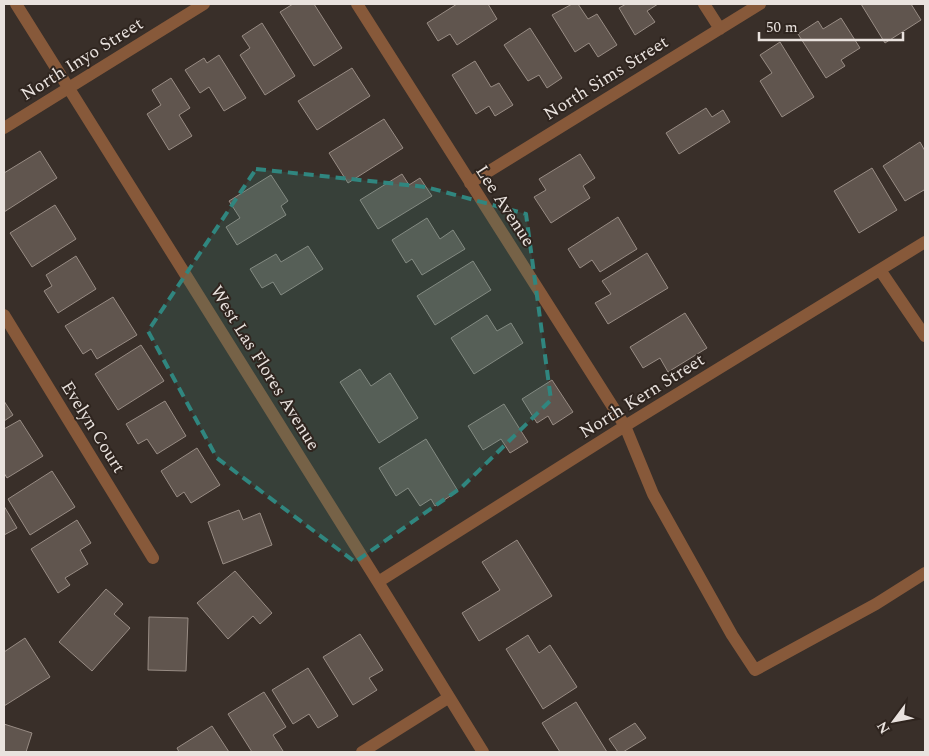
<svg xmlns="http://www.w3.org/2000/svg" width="929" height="756" font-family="Spectral,serif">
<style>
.building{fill:#60554e;stroke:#988c84}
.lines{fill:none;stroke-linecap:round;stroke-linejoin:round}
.minor{stroke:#87593a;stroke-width:12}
.marked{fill:#30867f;fill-opacity:0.2;stroke:#30867f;stroke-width:4;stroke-dasharray:10 6;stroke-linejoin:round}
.labels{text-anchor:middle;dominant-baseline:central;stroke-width:4;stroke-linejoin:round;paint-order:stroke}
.street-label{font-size:18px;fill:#e9e2de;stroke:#2f251f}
</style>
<rect width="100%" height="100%" fill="#392f29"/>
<path class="building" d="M293,4h21l28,44 -28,18 -34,-54z
M457,4h31l9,15 -40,26 -7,-11 -12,7 -11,-18z
M572,4h6l10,15 9,-5 20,31 -19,12 -9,-14 -14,9 -23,-37z
M626,4h32l-11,7 8,11 -20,13 -16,-27z
M861,4h50l10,16 -36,23z
M841,18l19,30 -19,12 4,6 -19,12 -28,-44 20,-13 5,8z
M262,23l33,53 -30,19 -25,-40 10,-7 -8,-12z
M530,28l32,50 -15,10 -8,-13 -11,6 -24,-36z
M780,42l34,55 -32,20 -22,-36 12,-8 -12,-18z
M219,55l27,43 -22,13 -15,-24 -9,6 -15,-23 19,-12 3,5z
M475,61l16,26 8,-4 14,22 -18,11 -6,-10 -13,8 -24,-39z
M352,68l18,28 -53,34 -19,-29z
M171,78l19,30 -11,7 13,21 -23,14 -22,-36 14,-9 -9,-15z
M706,108l6,9 11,-7 7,12 -51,32 -13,-21z
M384,119l19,29 -55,35 -19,-30z
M920,142l5,9v41l-1,-2 -19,11 -22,-35z
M40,151l17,27 -53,34v-39z
M580,154l15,24 -12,8 7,12 -39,25 -17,-26 12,-7 -7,-11z
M872,168l25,42 -38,23 -25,-42z
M402,174l7,11 11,-7 12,18 -54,33 -18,-29z
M271,175l17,26 -7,5 5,9 -49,30 -11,-18 14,-9 -11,-17z
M55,205l21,34 -44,28 -22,-34z
M618,217l19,32 -37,23 -8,-12 -12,8 -12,-19z
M427,218l13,21 13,-9 12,19 -43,26 -10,-16 -6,4 -14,-23z
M308,246l15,23 -42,26 -8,-13 -11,6 -12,-19 26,-15 5,8z
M647,253l21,35 -60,36 -13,-21 16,-9 -9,-13z
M76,256l20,33 -38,24 -14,-22 8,-5 -6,-11z
M473,261l18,29 -56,35 -18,-29z
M113,297l24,38 -40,24 -6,-10 -8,5 -18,-28z
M685,313l22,35 -39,24 -8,-14 -17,10 -13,-21z
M487,315l10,16 14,-8 12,20 -49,31 -23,-36z
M141,345l23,36 -46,29 -23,-36z
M360,369l11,17 19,-13 28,45 -39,25 -39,-61z
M552,380l21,32 -20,13 -5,-9 -11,7 -15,-24z
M4,401l9,14 -9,6z
M165,401l21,35 -29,18 -10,-15 -9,5 -12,-20z
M504,404l24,38 -18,11 -9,-14 -18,11 -15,-24z
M20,420l23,36 -36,22 -3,-5v-44z
M426,439l32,52 -23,15 -4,-7 -11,7 -12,-18 -12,8 -17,-28z
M197,448l23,37 -29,18 -7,-11 -7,5 -16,-26z
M52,471l23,36 -45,28 -22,-36z
M4,506l13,22 -13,7z
M239,510l4,10 17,-7 12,32 -49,19 -15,-42z
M77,520l14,23 -11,7 8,14 -23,14 5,7 -12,8 -27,-44z
M517,540l35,56 -73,45 -17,-28 38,-23 -18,-28z
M235,571l37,42 -12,11 -7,-8 -25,23 -31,-36z
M106,589l17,15 -9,10 16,14 -38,43 -33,-29z
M149,617l39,1 -2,53 -38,-1z
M360,634l23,36 -14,8 8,12 -24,15 -30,-48z
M528,635l11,18 11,-8 27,42 -34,22 -37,-60z
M25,638l25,39 -46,29v-54z
M308,668l30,48 -20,12 -9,-14 -16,10 -21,-34z
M264,692l22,35 -13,8 10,16 -1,1h-30l-24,-38z
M576,702l31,50h-47l-18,-29z
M635,723l11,15 -23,14h-5l-9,-13z
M4,724l28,9 -6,19h-22z
M212,726l17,26h-50l-2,-4z"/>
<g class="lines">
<path class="minor" d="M16,4l362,578 105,170
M357,4l268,422 28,68 79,141 23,35 121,-66 49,-31
M704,4l16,25
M4,128l200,-124
M470,183l290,-179
M880,270l45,66
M4,315l149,243
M378,582l247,-156 300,-184
M362,752l86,-54"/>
</g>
<path class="marked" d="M256,169l170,18 100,27 25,186 -89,87 -107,75 -138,-104 -69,-127z"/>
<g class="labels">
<g class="street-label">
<text transform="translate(82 59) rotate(-32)">North Inyo Street</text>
<text transform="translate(606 78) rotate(-32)">North Sims Street</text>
<text transform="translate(505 206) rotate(57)">Lee Avenue</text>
<text transform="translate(265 368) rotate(58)">West Las Flores Avenue</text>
<text transform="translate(642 396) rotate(-32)">North Kern Street</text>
<text transform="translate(93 427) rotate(58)">Evelyn Court</text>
</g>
</g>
<rect width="929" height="756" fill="none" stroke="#e9e2de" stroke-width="10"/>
<g transform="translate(894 721) rotate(238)" stroke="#2f251f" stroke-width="4" paint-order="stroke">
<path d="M0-4L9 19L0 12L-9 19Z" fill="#e9e2de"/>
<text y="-8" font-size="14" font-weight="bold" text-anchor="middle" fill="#e9e2de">N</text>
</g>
<path d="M759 32v8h144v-8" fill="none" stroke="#e9e2de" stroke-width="2.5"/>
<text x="766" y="32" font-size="15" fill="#e9e2de" stroke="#2f251f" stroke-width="4" paint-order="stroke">50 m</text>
</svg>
